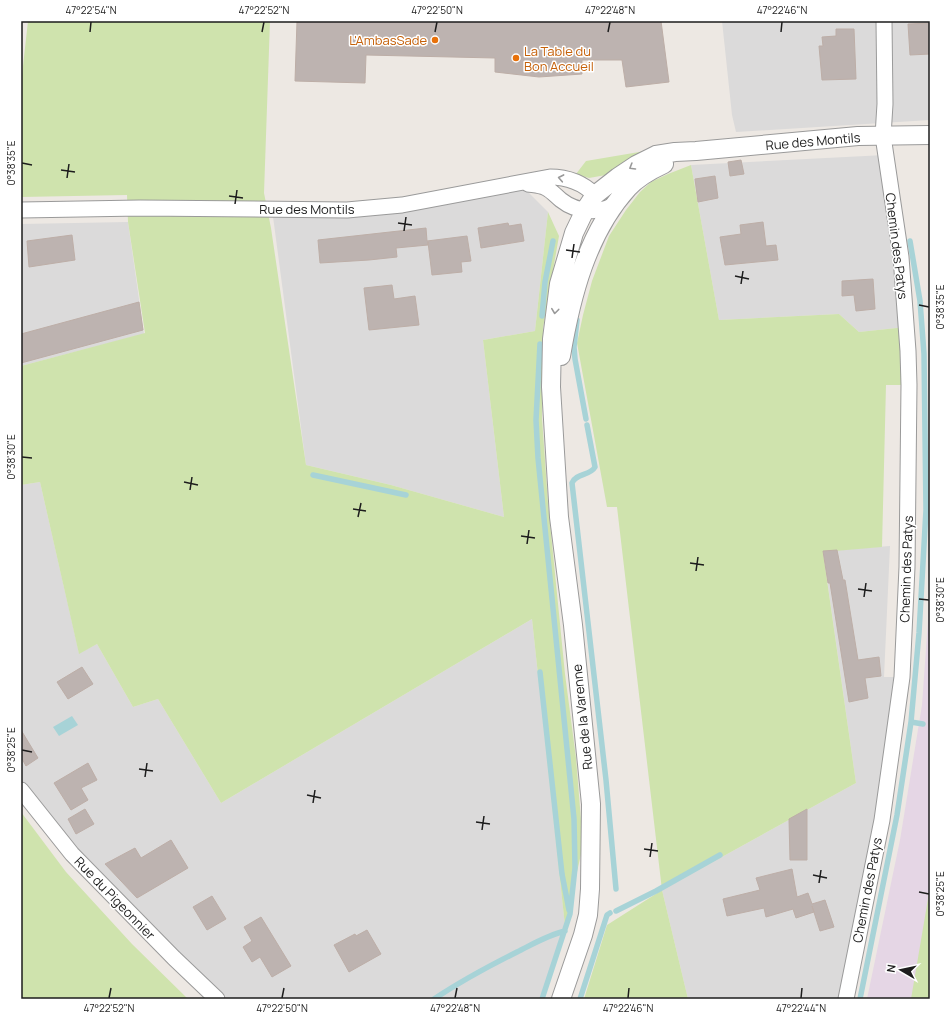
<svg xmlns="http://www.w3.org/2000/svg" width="951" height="1020" font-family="Manrope,sans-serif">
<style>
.residential{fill:#dbdada}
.industrial{fill:#e5d6e5}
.grass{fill:#cfe3ad}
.water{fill:#a7d3d7}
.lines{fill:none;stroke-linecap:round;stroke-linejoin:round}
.stream{stroke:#a7d3d7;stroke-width:5.5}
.building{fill:#bdb3b0;stroke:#bdaea7}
.minor-casing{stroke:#9a9a9a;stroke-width:17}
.tertiary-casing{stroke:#9a9a9a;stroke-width:20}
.minor{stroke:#fff;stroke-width:15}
.tertiary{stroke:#fff;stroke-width:18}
.oneway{stroke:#999}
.ticks{fill:none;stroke:#1d1d1d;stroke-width:1.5}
.food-dot{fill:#e8710a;stroke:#fff;stroke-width:1.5}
.labels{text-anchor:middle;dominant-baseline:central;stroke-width:3;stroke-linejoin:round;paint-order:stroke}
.food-label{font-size:13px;fill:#c56008;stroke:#fff;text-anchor:end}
.street-label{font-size:13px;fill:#1d1d1d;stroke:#fff}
.neatline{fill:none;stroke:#1d1d1d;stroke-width:1.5}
.ticks-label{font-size:10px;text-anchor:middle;fill:#1d1d1d}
</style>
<rect width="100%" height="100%" fill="#ede8e3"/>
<path class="residential" d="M722,21h208v99l-194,12 -4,-17z
M885,155l21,172 -47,5 -20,-18 -120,6 -28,-155z
M519,183l29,29 -13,119 -52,9 21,177 -113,-32 -85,-20 -34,-256 75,1z
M128,222l16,112 -123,32v-142z
M40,482l39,171 18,-9 36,63 25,-8 63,104 311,-184 33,307 -25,73h-323l-196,-209v-305z
M890,546l-6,131h18l-56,322h-158l-26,-109 194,-107 -33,-232z"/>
<path class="industrial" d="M930,592v407h-63l33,-159 22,-135z"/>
<path class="grass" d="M28,21h242l-6,172 7,35 35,237 85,20 113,32 -21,-177 52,-9 13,-119 11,24 -16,92 -1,90 6,85 17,171 11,84 7,87 -18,81 -33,-307 -311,184 -63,-104 -25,8 -36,-63 -18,10 -39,-172 -19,3v-119l124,-33 -17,-111 -1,-27 -106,2v-113z
M651,150l-45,25 -17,3 -13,-4 10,-13z
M691,165l28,155 120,-6 20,18 47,-5 3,58h-23l-4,162 -59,5 33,231 -194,107 26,109h-104l23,-74 55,-35 -45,-383h-10l-30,-164 6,-28 9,-34 17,-45 17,-26 14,-18 11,-10 17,-8z
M21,812l45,60 66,72 56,55h-167z
M930,887v112h-19z"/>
<path class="water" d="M72,716l6,9 -19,11 -6,-9z"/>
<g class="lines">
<path class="stream" d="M910,241l10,60 4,53 2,156 -7,123 -8,89 12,2
M542,316l3,-34 8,-41
M577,320l-3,27 1,12 11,60
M540,344l-4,76 2,38 36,361 1,49 -5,46 -28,85
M587,425l8,42c-5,9 -19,6 -23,16l34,297 10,109
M313,475l93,20
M540,672l22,202 7,36
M616,911l40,-20 64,-36
M434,999c27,-18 55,-33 83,-47 16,-8 31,-17 48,-21
M580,999l27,-84 3,-2
M860,999l37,-184 14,-93"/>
</g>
<path class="building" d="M297,21h364l8,61 -43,5 -4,-27h-40v14l-43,3 -44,-5v-14l-129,-3 -1,28 -70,-2z
M930,23v31l-20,1 -2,-31z
M836,29h18l2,50 -34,1 -3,-34h4l-1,-9 14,-1z
M741,160l3,14 -14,2 -2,-14z
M715,176l3,22 -20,4 -3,-23z
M763,222l3,24 10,-1 2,15 -53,5 -5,-28 21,-3 -1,-9z
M508,223l1,3 12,-2 3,17 -43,7 -3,-20z
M426,228l1,13 40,-5 4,25 -10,1 1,10 -30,3 -4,-33v3l-32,3 1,9 -28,3 -49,3 -2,-23z
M72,235l3,25 -46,7 -2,-26z
M873,279l2,30 -19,2 -2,-16 -12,1v-15z
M392,285l2,14 21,-3 4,29 -50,5 -5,-42z
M139,302l4,28 -122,33v-29z
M837,550l6,30h2l13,80 21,-3 2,19 -16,2 3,20 -19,4 -19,-119h-2l-5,-32z
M82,667l11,17 -25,15 -11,-17z
M21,730l17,28 -12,8 -5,-9z
M88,763l9,17 -16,8 7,12 -17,10 -17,-27z
M85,809l9,15 -18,10 -8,-15z
M807,809v51h-17l-1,-41z
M171,840l17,28 -51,30 -32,-34 30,-16 6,10z
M792,869l5,28 11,-4 4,11 13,-4 9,27 -14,4 -8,-25 2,6 -18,6 -3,-9 -27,8 -2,-9 -37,8 -4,-17 37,-9 -4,-12z
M212,896l14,23 -19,11 -14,-23z
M261,917l30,49 -19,11 -12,-20 -8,5 -9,-15 9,-6 -8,-14z
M367,930l14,24 -32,18 -15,-27 21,-11 1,2z"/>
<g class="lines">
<g class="minor-casing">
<path id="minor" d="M528,184c6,1 12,1 18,4 6,3 10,8 15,12 15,12 42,16 57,1
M21,210l119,-2 207,2 55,-5 148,-28c17,0 33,6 45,18
M21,790l51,64 102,104 43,41
M846,999l36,-179 10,-71 10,-72 5,-110 2,-182 -1,-34 -7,-94 -18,-121 2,-32 -1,-83"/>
</g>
<g class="tertiary-casing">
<path id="tertiary" d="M561,356c10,-59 26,-123 67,-168 10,-11 23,-18 36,-24
M561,999l22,-64 5,-20 2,-26 1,-85 -18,-179 -14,-108 -8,-130 1,-48 7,-55 15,-51 11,-23 10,-15 23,-18 18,-12 20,-10 19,-3 21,-1 162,-15 72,-1"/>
</g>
<use href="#minor" class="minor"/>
<use href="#tertiary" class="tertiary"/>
</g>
<defs><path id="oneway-chevron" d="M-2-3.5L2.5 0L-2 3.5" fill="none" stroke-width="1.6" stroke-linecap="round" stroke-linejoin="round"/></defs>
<g class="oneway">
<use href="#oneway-chevron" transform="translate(632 167) rotate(149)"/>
<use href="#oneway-chevron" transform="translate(561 178) rotate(-169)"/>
<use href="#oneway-chevron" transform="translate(555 311) rotate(97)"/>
</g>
<path class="ticks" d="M90,32l1,-10M262,32l2,-10M435,32l2,-10M608,32l2,-10M781,32l1,-10M22,163l10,2M61,170l14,2M67,178l2,-14M229,196l14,2M235,204l2,-14M398,223l14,2M404,231l2,-14M566,250l14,2M572,258l2,-14M735,276l14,3M741,284l2,-13M919,305l10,2M22,457l10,1M184,482l14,3M190,490l2,-13M353,509l13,2M358,517l3,-14M521,536l14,2M527,544l2,-14M690,563l14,2M696,571l2,-14M858,589l14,2M864,597l2,-14M919,599l10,1M22,750l10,2M139,769l14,2M145,777l2,-14M307,795l14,3M313,803l2,-13M476,822l14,2M482,830l2,-14M644,849l14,2M650,857l2,-14M813,875l14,3M819,883l2,-13M919,892l10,2M109,998l2,-10M282,998l2,-10M455,998l2,-10M628,998l1,-10M801,998l1,-10"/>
<g class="food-dot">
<circle cx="435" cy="40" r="4"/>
<circle cx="516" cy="58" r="4"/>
</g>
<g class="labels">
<g class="food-label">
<text x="427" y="40">L'AmbasSade</text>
<text x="524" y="51" text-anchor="start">La Table du<tspan x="524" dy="15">Bon Accueil</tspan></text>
</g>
<g class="street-label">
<text transform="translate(813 141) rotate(-5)">Rue des Montils</text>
<text x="307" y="209">Rue des Montils</text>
<text transform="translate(897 246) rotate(83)">Chemin des Patys</text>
<text transform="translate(906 569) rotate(-88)">Chemin des Patys</text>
<text transform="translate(582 717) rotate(-96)">Rue de la Varenne</text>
<text transform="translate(867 890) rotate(-79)">Chemin des Patys</text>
<text transform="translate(115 898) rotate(46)">Rue du Pigeonnier</text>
</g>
</g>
<rect width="951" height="1020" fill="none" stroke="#ffffff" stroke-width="44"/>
<g transform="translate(901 970) rotate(279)" stroke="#ffffff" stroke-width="3" paint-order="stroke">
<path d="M0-3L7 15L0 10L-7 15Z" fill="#1d1d1d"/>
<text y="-6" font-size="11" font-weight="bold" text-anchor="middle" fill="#1d1d1d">N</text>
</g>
<rect x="22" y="22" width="907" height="976" class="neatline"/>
<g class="ticks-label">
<text x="91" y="14">47°22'54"N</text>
<text x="264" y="14">47°22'52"N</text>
<text x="437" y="14">47°22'50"N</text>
<text x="610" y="14">47°22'48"N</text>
<text x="782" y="14">47°22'46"N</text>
<text transform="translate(11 163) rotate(-90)" y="4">0°38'35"E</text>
<text transform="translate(940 307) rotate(-90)" y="4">0°38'35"E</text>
<text transform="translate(11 457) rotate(-90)" y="4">0°38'30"E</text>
<text transform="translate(940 600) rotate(-90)" y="4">0°38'30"E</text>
<text transform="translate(11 750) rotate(-90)" y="4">0°38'25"E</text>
<text transform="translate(940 894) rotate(-90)" y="4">0°38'25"E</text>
<text x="109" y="1012">47°22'52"N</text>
<text x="282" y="1012">47°22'50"N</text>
<text x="455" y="1012">47°22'48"N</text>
<text x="628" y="1012">47°22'46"N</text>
<text x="801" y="1012">47°22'44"N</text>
</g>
</svg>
